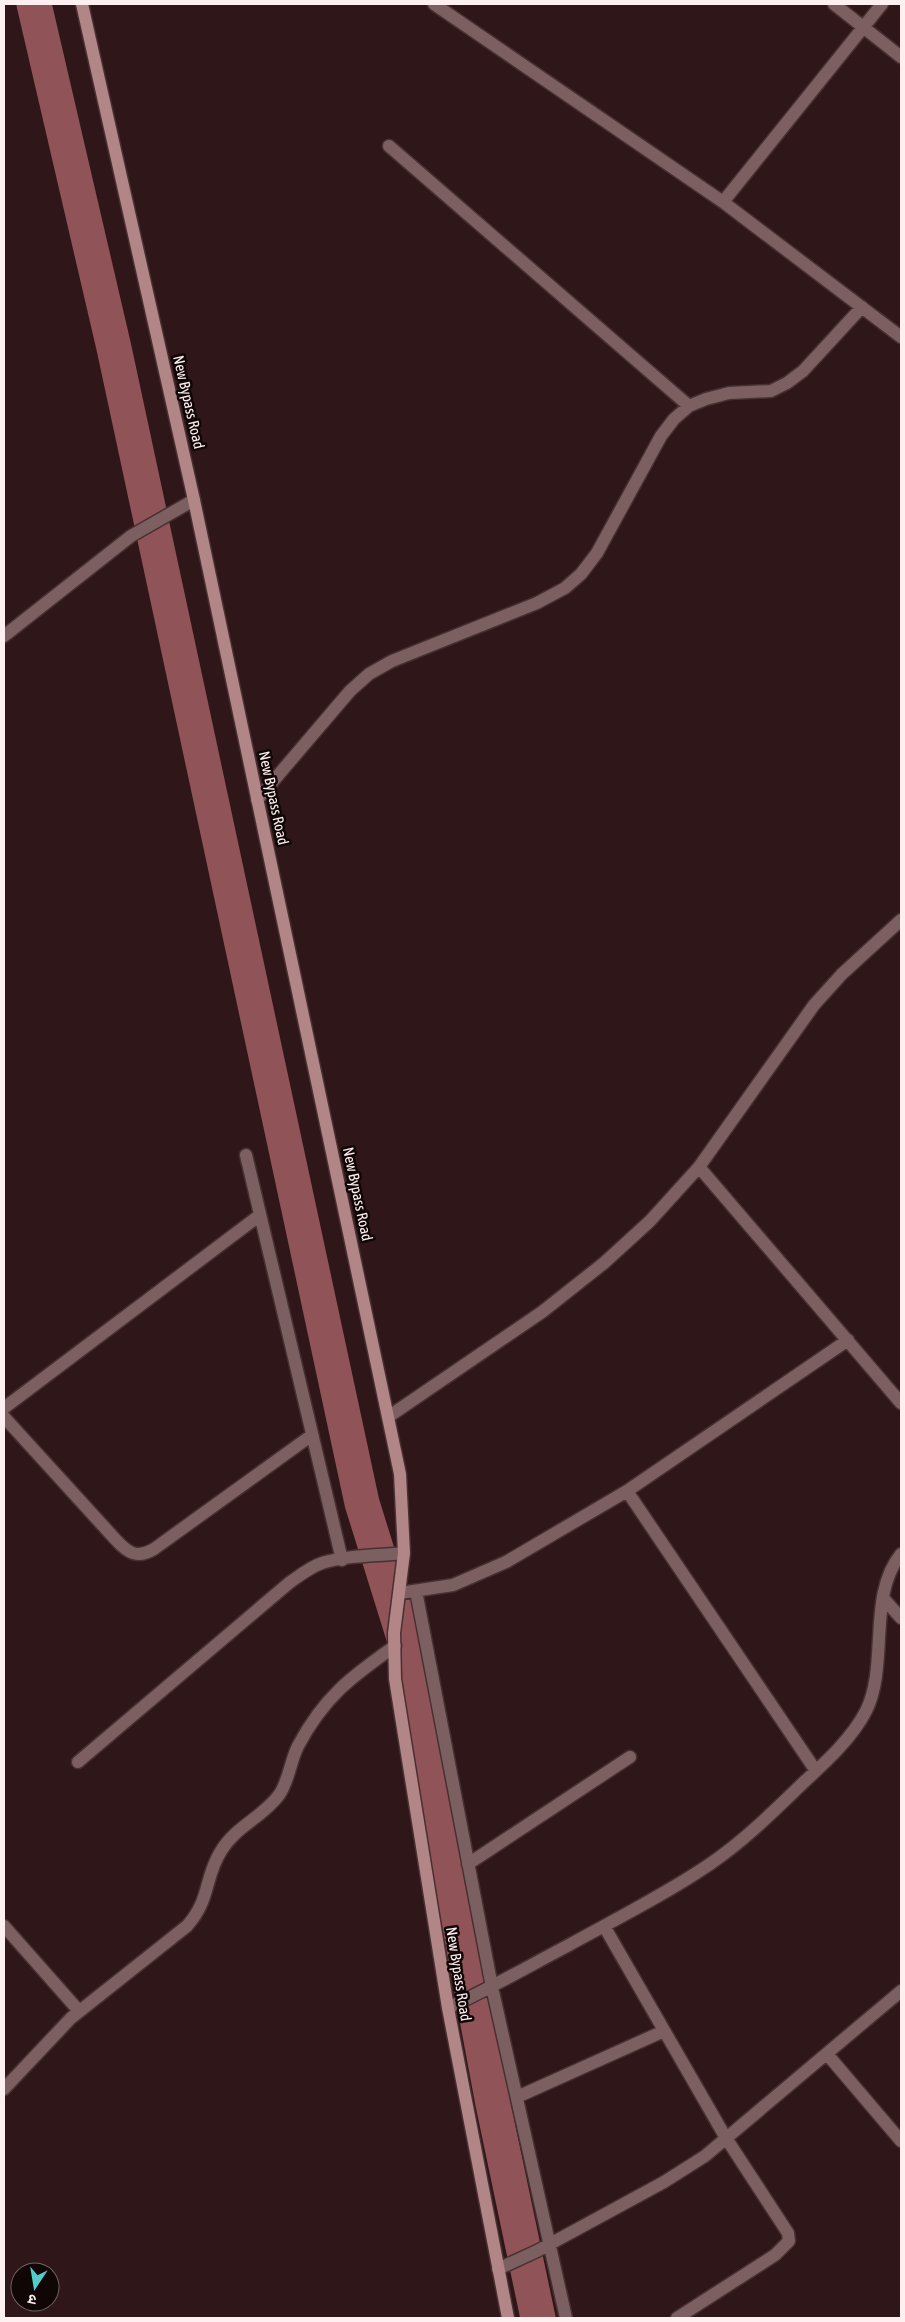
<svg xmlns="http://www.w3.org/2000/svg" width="905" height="2322" font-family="'Asap Condensed','Noto Sans Devanagari',sans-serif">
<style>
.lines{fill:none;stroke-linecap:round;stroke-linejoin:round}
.canal{stroke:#905358;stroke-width:35}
.minor-casing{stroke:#483032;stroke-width:15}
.secondary-casing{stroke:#483032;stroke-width:15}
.minor{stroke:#7c6061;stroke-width:12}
.secondary{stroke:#b28587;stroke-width:12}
.labels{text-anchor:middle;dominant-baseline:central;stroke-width:5;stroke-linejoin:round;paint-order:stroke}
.street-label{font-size:15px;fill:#feeff0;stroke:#100606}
</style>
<rect width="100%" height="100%" fill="#2f1618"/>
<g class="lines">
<path class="canal" d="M34,4l80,344 248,1155 47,151 84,450 45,214"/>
<g class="minor-casing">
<path id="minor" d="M434,4l289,198 178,135
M834,4l67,53
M389,146l300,260
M723,202l159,-198
M4,636l127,-100 63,-36
M257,800l93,-109 19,-17 23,-13 145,-58 28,-15 16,-14 16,-21 64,-117 13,-17 15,-13 17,-7 23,-6 42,-2 16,-8 16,-12 59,-64
M246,1155l96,405
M699,1167l202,236
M4,1408l256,-193
M4,1417l112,123c12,13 21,19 38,9l158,-114
M388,1417l154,-105 62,-49 46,-42 49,-54 115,-162 28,-31 59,-54
M627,1491l189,280
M416,1591l76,396 74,331
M400,1593l53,-8 53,-23 121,-71 221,-151
M884,1599l17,19
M78,1762l211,-179c10,-7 21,-16 33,-20 26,-8 55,-7 82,-10
M468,1864l162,-107
M4,1926l75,85
M604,1926l122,212 62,95 1,8 -14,14 -98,63
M448,2008c41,-19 81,-42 121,-63 47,-26 97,-51 141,-81 35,-24 64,-53 94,-82 23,-21 48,-44 62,-71 23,-46 1,-115 35,-157
M827,2054l74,87
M4,2089l67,-71 116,-92c24,-27 17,-48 34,-75 14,-24 42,-34 58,-56 10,-14 11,-33 19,-49 26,-49 53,-69 97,-100
M517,2097l147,-66
M498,2269l39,-18 127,-69 41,-26 196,-165"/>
</g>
<g class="secondary-casing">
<path id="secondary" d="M82,4l112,496 206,974 4,79 -10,80 1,46 53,329 60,310"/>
</g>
<use href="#minor" class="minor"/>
<use href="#secondary" class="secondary"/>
</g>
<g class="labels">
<g class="street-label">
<text transform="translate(189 402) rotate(77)">New Bypass Road</text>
<text transform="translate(274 798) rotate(78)">New Bypass Road</text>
<text transform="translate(358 1194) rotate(78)">New Bypass Road</text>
<text transform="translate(459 1974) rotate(81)">New Bypass Road</text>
</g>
</g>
<rect width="905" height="2322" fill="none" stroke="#feeff0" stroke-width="10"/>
<g transform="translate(35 2287) rotate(192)"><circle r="24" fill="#100606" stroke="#6f6364"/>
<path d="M0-4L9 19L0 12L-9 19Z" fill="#52cdcc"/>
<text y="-8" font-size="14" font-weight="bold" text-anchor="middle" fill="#feeff0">उ</text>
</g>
</svg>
